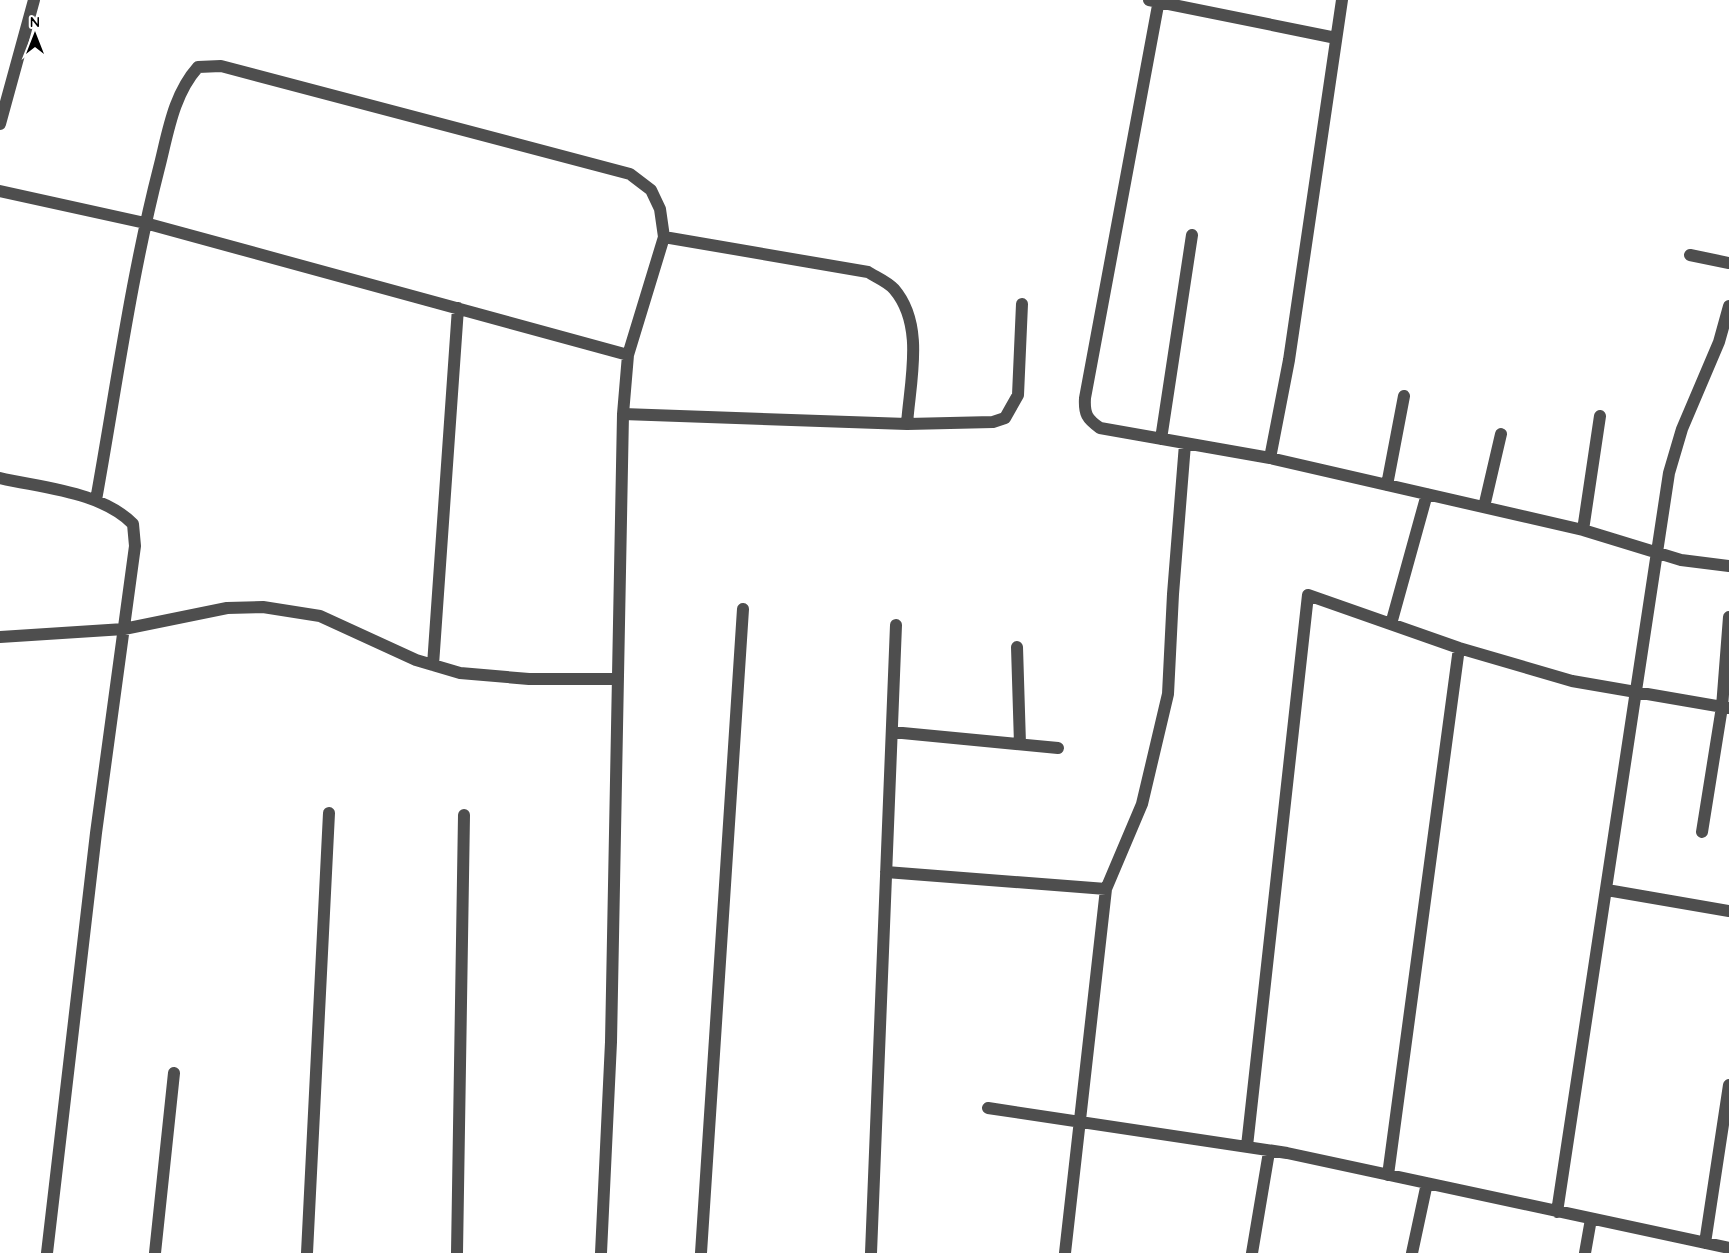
<svg xmlns="http://www.w3.org/2000/svg" width="1729" height="1253" font-family="Quicksand,sans-serif">
<style>
.lines{fill:none;stroke-linecap:round;stroke-linejoin:round}
.minor{stroke:#4e4e4e;stroke-width:12}
</style>
<rect width="100%" height="100%" fill="#fff"/>
<g class="lines">
<path class="minor" d="M1149,0l187,38
M1159,0l-74,398c-1,16 2,21 15,30l170,30 313,72 98,30 48,6
M0,124l34,-124
M0,191l145,32 483,132
M664,237l204,35c8,5 20,10 26,17 31,36 16,92 13,135
M1690,255l39,8
M623,414l284,10 86,-2 12,-4 13,-23 4,-91
M1161,439l31,-204
M1270,458l19,-98 53,-360
M0,478c43,10 102,14 133,46l2,22 -39,287 -49,420
M1387,485l17,-89
M96,500c20,-111 35,-223 63,-332 9,-35 14,-73 39,-101l23,-1 409,108 21,16 9,19 4,28 -36,118 -5,59 -12,628 -10,211
M1484,507l17,-73
M1583,530l17,-114
M1391,624l36,-130
M0,637l124,-8 103,-21 36,-1 57,9 96,44 44,13 69,6h89
M1017,647l3,97
M433,665l25,-357
M892,732l166,16
M1702,832l20,-125 7,-90
M886,872l220,17
M1607,890l122,21
M988,1108l299,45 442,95
M1247,1146l61,-551 151,53 113,33 157,27
M1388,1175l71,-527
M1557,1212l112,-739 13,-44 37,-87 10,-36
M1705,1243l24,-158
M155,1253l19,-180
M307,1253l22,-440
M457,1253l7,-438
M701,1253l42,-644
M871,1253l25,-628
M1065,1253l41,-364 36,-85 26,-110 5,-100 12,-150
M1252,1253l17,-101
M1412,1253l15,-70
M1585,1253l6,-34"/>
</g>
<g transform="translate(35 35)" stroke="#ffffff" stroke-width="4" paint-order="stroke">
<path d="M0-4L9 19L0 12L-9 19Z" fill="#000000"/>
<text y="-8" font-size="14" font-weight="bold" text-anchor="middle" fill="#000000">N</text>
</g>
</svg>
